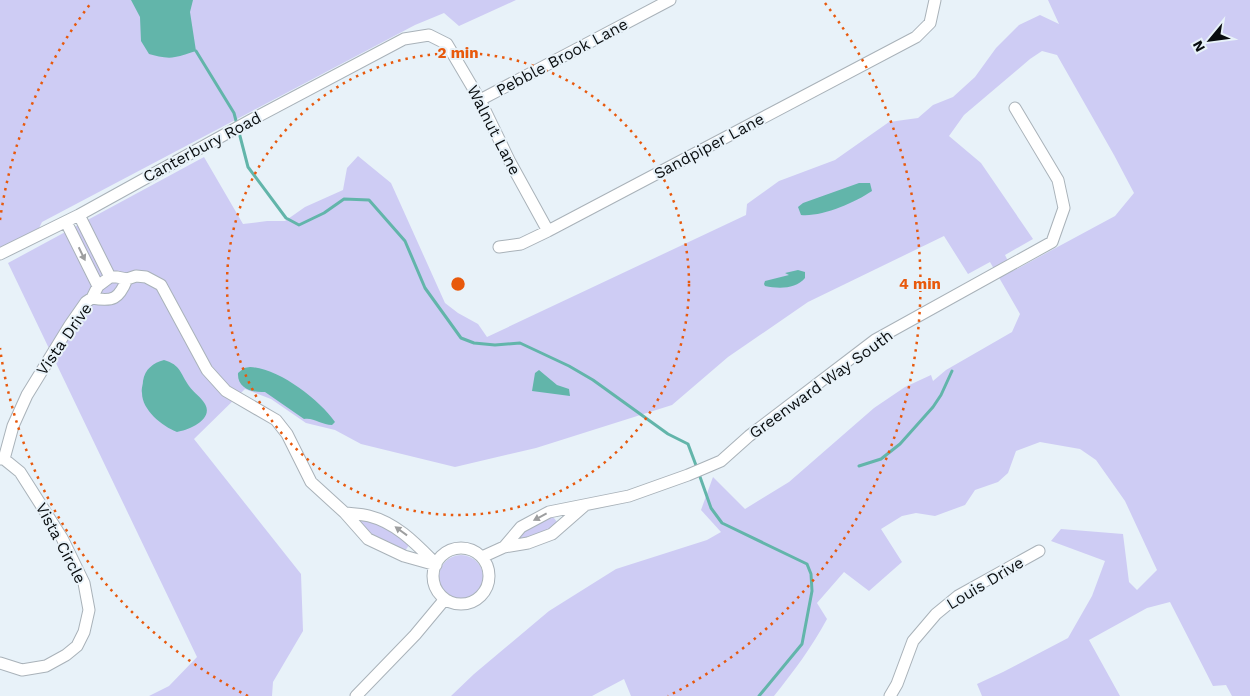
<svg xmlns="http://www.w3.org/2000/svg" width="1250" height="696" font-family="'Work Sans',sans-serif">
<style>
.green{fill:#ceccf4;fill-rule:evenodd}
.water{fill:#62b5aa}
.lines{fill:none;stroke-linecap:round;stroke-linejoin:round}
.stream{stroke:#62b5aa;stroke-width:3}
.minor-casing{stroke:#a9b2b9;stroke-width:13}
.minor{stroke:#fff;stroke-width:11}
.oneway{fill:#9d9e9f}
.ring{fill:none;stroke:#e8590c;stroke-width:2.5;stroke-dasharray:2.5 5}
.labels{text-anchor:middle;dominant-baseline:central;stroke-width:4;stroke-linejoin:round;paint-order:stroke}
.street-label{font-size:16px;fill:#090d0f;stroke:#e8f2f9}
.centre{fill:#e8590c;stroke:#e8f2f9;stroke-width:2.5}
.ring-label{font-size:15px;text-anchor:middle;font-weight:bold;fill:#e8590c;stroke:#e8f2f9;stroke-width:4;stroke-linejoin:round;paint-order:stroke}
</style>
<rect width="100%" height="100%" fill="#e8f2f9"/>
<path class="green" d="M0,0h516l-57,26 -15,-13 -29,12 -373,197 -3,6 -39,21z
M1048,0h202v696h-18l-6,-11 -13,1 -43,-84 -23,6 -58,32 31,56h-138l-5,-12 26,-12 65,-34 24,-42 13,-35 -54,-20 10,-12 62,5 6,48 8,8 20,-20 -32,-69 -29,-41 -16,-11 -40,-7 -24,9 -8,22 -10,9 -23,8 -10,15 -30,11 -19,-3 -14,3 -21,13 21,33 -33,29 -25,-19 -27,31 10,16c-15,28 -33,52 -53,77h-143l-7,-17 -32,17h-141l23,-22 75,-63 67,-42 91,-29 14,-8 -20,-22 12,-33 32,32 44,-27 85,-74 31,-21 26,-12 2,6 13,-11 66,-38 8,-18 -30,-52 -22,12 -24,-38 -136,66 -80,55 -56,48 -136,43 -81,19 -94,-23 -26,-14 -29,-7 -35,-24 -26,-10 -51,50 107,135 2,57 -30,51 -1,14h-123l20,-10 28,-29 -189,-394 196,-106 39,67 24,-3h18l20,-14 38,-17 4,-22 11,-12 33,27 54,120 13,10 20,11 9,13 259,-122 1,-11 32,-23 56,-21 54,-38 29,-4 15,-13 20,-8 22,-20 21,-29 23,-23 21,-10 19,9zM1042,51l15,4 57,100 20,38 -19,23 -102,55 -8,-16 28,-16 -52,-76 -32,-27 15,-21 66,-56z
M550,517l4,1 3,4 -1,4 -34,17 -7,-6z
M364,518l26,11 19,16 -4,6 -33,-14 -16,-17z
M439 577a22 22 0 1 1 44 0a22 22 0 1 1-44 0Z"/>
<path class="water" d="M131,0h62l-3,12 6,39c-8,2 -14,5 -21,6 -8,2 -18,-1 -26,-3l-8,-13 -1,-24z
M859,183h11l2,8c-18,12 -50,26 -71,24l-3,-8 5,-4z
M798,270l7,2v6c-9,11 -26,11 -40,8l-1,-2 1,-3 24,-6 -4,-2z
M164,360c17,5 16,13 25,26 5,7 12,11 16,18 9,16 -17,26 -28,28 -15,-6 -35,-22 -35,-39 -1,-4 1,-8 1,-12 2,-12 10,-18 21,-21z
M250,367c28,1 69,32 85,55l-3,3c-10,0 -19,-8 -28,-6l-39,-27c-13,1 -28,-4 -27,-19l6,-5z
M539,370l18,15 12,4 1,7 -38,-5 3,-18z"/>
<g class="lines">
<path class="stream" d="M196,51l38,62 14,54 38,51 13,7 25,-12 20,-14 25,1 36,41 20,47 36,50 13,5 21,2 25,-2 49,23 24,14 75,54 20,10 9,24
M859,466l22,-7 19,-15 33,-37 8,-12 11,-24
M699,474l12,34 11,15 85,41 4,10 1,17 -10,53 -43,52"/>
<g class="minor-casing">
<path id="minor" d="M480,100l190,-100
M79,215l31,62
M66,222l32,64
M499,247l22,-3 27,-13 368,-194 14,-14 5,-23
M0,254l79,-39 172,-95 153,-81 25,-4 18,9 33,56 30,62 38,69
M92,298c21,4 27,1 35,-19
M0,459h4l16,13 42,66 22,45 5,27 -5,22 -7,14 -11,9 -20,11 -24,4 -22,-7
M4,459l9,-33 14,-31 43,-70 16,-23 6,-4 6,-12 12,-9h7l10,2 9,-3 10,1 15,8 46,85 19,21 50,29 11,14 24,48 34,31 23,26 36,17 32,9
M345,513c8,1 16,1 24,3 28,7 48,29 67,48
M504,547l17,-20 28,-15 80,-16 59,-21 33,-14 28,-25 126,-96 177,-98 12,-34 -6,-28 -43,-72
M433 576a28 28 0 1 1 56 0a28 28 0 1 1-56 0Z
M482,557l22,-10 24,-4 24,-9 32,-28
M356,696l59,-61 30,-36
M890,696l7,-12 16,-43 23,-27 22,-18 81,-45"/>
</g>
<use href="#minor" class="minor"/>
</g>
<defs><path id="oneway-solid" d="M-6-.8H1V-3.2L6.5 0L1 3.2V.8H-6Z" transform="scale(1.25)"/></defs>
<g class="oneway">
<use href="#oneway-solid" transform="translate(82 254) rotate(64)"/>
<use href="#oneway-solid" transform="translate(540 517) rotate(152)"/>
<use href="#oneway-solid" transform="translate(401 531) rotate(-144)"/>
</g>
<g class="ring">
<circle cx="458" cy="284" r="231"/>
<path d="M248 696A462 462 0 0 1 0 348M0 220A462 462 0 0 1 91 3M825 3A462 462 0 0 1 668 696"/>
</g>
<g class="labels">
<g class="street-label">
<text transform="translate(562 57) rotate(-28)">Pebble Brook Lane</text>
<text transform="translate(494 130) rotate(63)">Walnut Lane</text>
<text transform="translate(709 146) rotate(-28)">Sandpiper Lane</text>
<text transform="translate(202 147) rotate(-28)">Canterbury Road</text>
<text transform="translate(64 339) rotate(-55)">Vista Drive</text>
<text transform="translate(821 384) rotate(-36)">Greenward Way South</text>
<text transform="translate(61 543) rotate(62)">Vista Circle</text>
<text transform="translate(985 583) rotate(-31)">Louis Drive</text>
</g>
</g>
<circle cx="458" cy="284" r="8" class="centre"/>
<g class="ring-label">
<text x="458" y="58">2 min</text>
<text x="920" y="289">4 min</text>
</g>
<g transform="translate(1210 40) rotate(241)" stroke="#e8f2f9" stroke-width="4" paint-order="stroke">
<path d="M0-4L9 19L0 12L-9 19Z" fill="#090d0f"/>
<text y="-8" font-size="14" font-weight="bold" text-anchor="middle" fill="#090d0f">N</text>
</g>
</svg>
